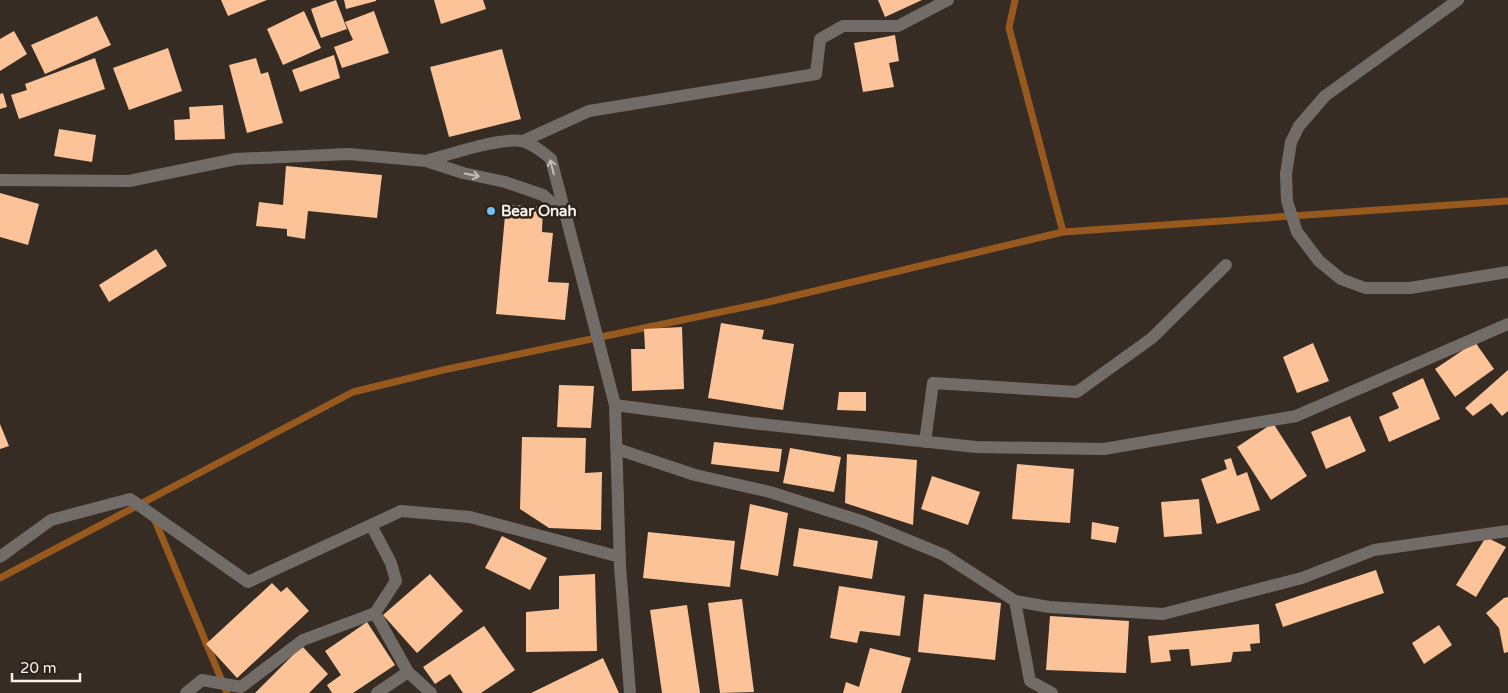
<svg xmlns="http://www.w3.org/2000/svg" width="1508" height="693" font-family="'Varela Round',sans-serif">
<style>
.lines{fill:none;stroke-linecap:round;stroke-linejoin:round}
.stream{stroke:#97591e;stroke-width:7}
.building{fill:#fbc397}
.minor{stroke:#726c68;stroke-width:12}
.oneway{stroke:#c3bdb8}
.poi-dot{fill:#73c1f5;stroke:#2c221b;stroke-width:2}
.labels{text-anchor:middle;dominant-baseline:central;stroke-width:5;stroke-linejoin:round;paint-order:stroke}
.poi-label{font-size:15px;font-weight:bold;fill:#f9f3ed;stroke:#2c221b;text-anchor:start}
</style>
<rect width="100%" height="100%" fill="#362c24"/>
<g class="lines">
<path class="stream" d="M1015,0l-6,28 54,204
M154,518l73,175
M0,578l353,-186 90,-22 321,-67 299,-71 445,-31"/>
</g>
<path class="building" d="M221,0h46l-39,16z
M336,0l11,29 -26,9 -10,-29z
M344,0h32v1l-30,8z
M434,0h49l3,9 -45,15z
M878,0h44l-37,17z
M304,11l17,37 -38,17 -16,-36z
M374,11l15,42 -47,15 -8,-21 19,-7 -8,-18z
M97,16l14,29 -66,29 -14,-29z
M14,31l13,23 -27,17v-32z
M895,35l4,26 -10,2 5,24 -31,5 -9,-49z
M168,48l14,43 -53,19 -16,-42z
M502,49l19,70 -72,18 -19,-70z
M334,55l6,23 -40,14 -8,-22z
M95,58l10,31 -86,30 -8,-24 16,-5 -2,-6z
M256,58l5,16 7,-2 15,51 -36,10 -18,-68z
M3,93l4,14 -7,2v-15z
M223,105l2,34 -50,1 -1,-20 16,-1 -1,-12z
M59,129l37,6 -4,27 -38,-6z
M286,166l96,9 -5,43 -69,-7 -3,28 -18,-3v-7l-31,-3 3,-24 24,3z
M0,193l39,11 -11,41 -28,-8z
M506,205l37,2 -1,25 11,1 -5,49 21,1 -4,37 -69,-6z
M156,249l11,17 -58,36 -10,-17z
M721,323l43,7 -2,9 32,5 -11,66 -75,-12z
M682,327l2,62 -52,2 -1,-42h14l-1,-20z
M1475,342l19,27 -39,28 -20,-28z
M1313,343l16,38 -32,12 -14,-36z
M1508,370v41l-6,5 -11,-13 -18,13 -8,-8z
M1423,378l17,41 -51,23 -10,-25 20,-9 -7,-15z
M559,385l35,1 -3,42 -34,-1z
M839,392h27v19l-29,-1z
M1350,416l16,35 -40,18 -15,-37z
M1273,423l34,53 -36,24 -34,-53z
M0,424l9,22 -9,3z
M522,437l64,1 -1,35 17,-1 -1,58 -52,-2 -29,-19z
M714,442l68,7 -3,23 -68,-8z
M790,448l51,9 -7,35 -51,-9z
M847,454l70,6 -4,65 -68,-22z
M1231,458l6,18 10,-4 13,38 -43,14 -16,-45 26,-10 -3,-9z
M1017,464l57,5 -4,54 -58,-4z
M932,476l48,16 -12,33 -47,-16z
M1199,499l3,35 -38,3 -3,-35z
M750,504l38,9 -10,63 -38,-7z
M1092,522l27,5 -3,16 -25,-4z
M799,528l79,13 -6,38 -79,-13z
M648,532l87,9 -5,46 -87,-9z
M502,536l45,22 -17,32 -45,-22z
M1486,537l20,10 -30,50 -20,-12z
M1376,570l8,23 -101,34 -8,-23z
M430,574l33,37 -46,42 -34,-38z
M595,574l2,77 -71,1v-40l33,-3v-33z
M272,583l9,9 6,-5 22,24 -72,67 -31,-34z
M839,586l66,10 -5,40 -40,-5 -3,12 -27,-5z
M924,594l77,9 -6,57 -77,-8z
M1508,597v55l-4,1 -5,-25 -13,-15 18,-15z
M742,599l12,93 -34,1 -12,-90z
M687,605l13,88h-38l-12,-83z
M1050,616l79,5 -3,52 -80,-3z
M367,622l28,43 -42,28h-21l-5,-8 14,-10 -16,-24z
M1259,624l1,19 -10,1 1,7 -18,1 -2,10 -40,4 -2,-17 -20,1 2,11 -20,2 -3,-27z
M1439,625l13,20 -28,19 -12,-21z
M484,626l31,44 -34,23h-18l-13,-19 -15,10 -12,-17z
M302,646l26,28 -19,19h-54z
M870,648l41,10 -10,35h-58l3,-11 13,5z
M603,658l16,35h-88z"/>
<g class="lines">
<path class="minor" d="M1458,0l-133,96 -26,30 -8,16 -5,32 1,27 10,31 22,29 22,18 24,9h45l98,-16
M523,141l66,-30 227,-37 4,-35 23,-13h55l50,-26
M426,161c22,-6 80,-26 99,-19 10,4 18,10 26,17l64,246 5,161 10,127
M0,180l129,1 107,-22 113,-5 77,7 37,12 42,9 38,13 20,17
M615,405l136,18 225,24 128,2 192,-33 212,-92
M925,442l8,-59 144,9 75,-54 74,-73
M617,449l78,26 75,17 94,30 80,33 71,46 34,6 114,7 139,-36 72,-28 134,-19
M0,557l51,-37 79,-21 118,83 153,-71 69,6 150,40
M1015,601l15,80 22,12
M375,613l33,59 23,21
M186,693l16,-13 39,7 62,-47 72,-27 21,-32 -5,-18 -20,-38
M377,693l31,-21"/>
</g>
<defs><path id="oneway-shaft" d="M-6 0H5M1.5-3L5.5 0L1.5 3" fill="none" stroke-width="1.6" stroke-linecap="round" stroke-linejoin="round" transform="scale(1.25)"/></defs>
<g class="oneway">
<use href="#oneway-shaft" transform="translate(552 167) rotate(-104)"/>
<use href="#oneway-shaft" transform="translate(472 175) rotate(12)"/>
</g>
<circle class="poi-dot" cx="491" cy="211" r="5"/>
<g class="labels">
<g class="poi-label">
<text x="501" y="211">Bear Onah</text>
</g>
</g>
<path d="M12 673v8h68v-8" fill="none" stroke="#f9f3ed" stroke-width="2.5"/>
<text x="20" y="673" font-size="15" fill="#f9f3ed" stroke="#2c221b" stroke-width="4" paint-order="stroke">20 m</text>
</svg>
